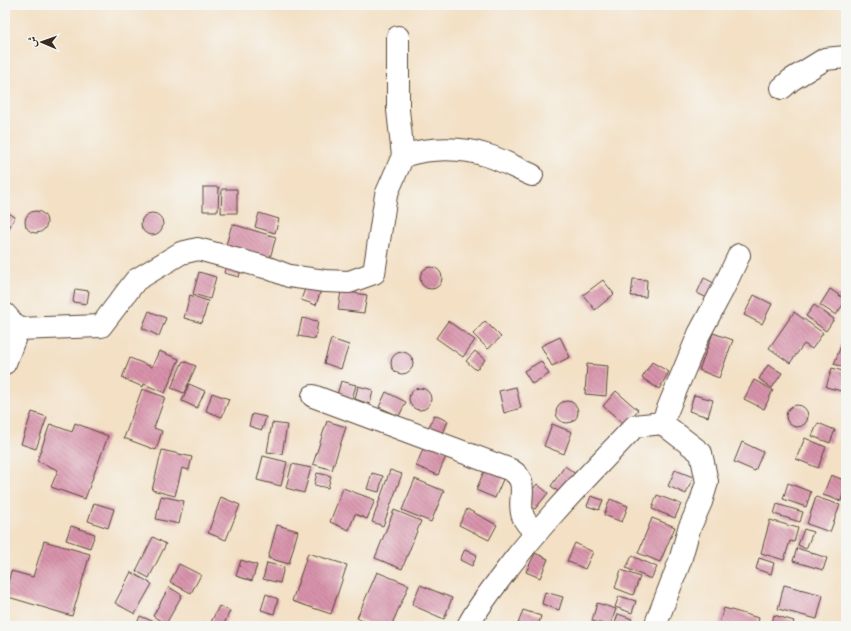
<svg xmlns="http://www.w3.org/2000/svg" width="851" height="631" font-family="'Sorts Mill Goudy',Amiri,serif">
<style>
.building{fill:url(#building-back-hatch)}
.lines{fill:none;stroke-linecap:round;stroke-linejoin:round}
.minor-casing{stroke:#574537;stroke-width:24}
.minor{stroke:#fff;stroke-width:22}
</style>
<defs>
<pattern id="building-back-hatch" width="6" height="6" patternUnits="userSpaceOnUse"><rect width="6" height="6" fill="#d893ab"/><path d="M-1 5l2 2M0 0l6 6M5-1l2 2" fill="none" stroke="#b0788b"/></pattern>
</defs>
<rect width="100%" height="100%" fill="#f6f6f2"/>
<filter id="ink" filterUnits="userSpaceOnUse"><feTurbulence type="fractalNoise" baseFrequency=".025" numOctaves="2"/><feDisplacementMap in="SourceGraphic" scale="8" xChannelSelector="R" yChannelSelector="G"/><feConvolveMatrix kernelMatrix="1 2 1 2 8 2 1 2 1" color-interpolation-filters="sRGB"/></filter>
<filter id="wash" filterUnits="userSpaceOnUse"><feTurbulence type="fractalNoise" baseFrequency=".012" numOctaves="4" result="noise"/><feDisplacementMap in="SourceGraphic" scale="16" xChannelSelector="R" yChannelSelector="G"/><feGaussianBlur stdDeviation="0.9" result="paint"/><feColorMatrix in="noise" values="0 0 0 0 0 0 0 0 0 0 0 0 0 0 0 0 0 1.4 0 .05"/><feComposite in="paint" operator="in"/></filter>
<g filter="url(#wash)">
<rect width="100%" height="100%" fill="#f3e0c5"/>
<g id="blocks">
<path class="building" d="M203,187h16l-1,24h-15z
M222,189h15v24h-16z
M5,211l10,6 -10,19z
M25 222a11 11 0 1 1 22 0a11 11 0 1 1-22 0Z
M259,213l20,6 -4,14 -20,-6z
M141 224a11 11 0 1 1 22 0a11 11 0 1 1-22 0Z
M232,224l44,13 -6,21 -44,-13z
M227,262l15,4 -3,11 -15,-4z
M420 278a11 11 0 1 1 22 0a11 11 0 1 1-22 0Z
M199,272l17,5 -6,22 -17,-5z
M704,278l16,8 -7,15 -16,-8z
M633,279l14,1 -1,17 -15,-1z
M603,280l11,14 -19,16 -12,-15z
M307,283l15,4 -6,18 -15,-5z
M75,289l14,2 -2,13 -14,-2z
M830,289l16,11 -10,15 -16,-10z
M341,291l26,4 -3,18 -26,-3z
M190,295l18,6 -6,22 -18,-5z
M754,295l18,9 -10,20 -18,-9z
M814,305l20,14 -8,12 -20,-15z
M149,311l17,7 -7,18 -17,-8z
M794,312l29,21 -11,16 -8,-5 -14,19 -21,-15z
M302,318l16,3 -3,18 -17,-3z
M448,321l27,19 -12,17 -27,-19z
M485,321l16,16 -13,12 -15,-15z
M713,333l20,7 -14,38 -20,-8z
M560,337l10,20 -18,9 -11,-20z
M331,339l18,6 -8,24 -17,-6z
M842,343l4,1v24l-12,-4z
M159,351l20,8 -14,34 -21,-9 -1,3 -21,-9 8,-20 22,9z
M475,351l10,9 -9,10 -10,-9z
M391 363a11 11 0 1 1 22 0a11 11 0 1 1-22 0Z
M183,361l13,5 -12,27 -13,-5z
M541,361l8,13 -17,10 -8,-13z
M652,362l17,10 -10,17 -17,-11z
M587,364l21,2 -2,30 -21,-2z
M768,365l14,8 -10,15 -13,-9z
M832,368l14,4 -1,20 -19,-5z
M754,380l19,10 -9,19 -20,-10z
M341,381l15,4 -4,14 -15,-4z
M189,384l16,7 -8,17 -15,-7z
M358,386l15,4 -3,14 -15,-5z
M516,387l5,21 -17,5 -5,-22z
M409 399a11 11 0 1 1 22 0a11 11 0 1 1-22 0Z
M142,389l23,8 -11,31 8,3 -6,19 -32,-12z
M616,391l22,19 -13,15 -22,-19z
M386,392l20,10 -7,14 -20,-9z
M212,393l17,6 -7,18 -16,-6z
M694,395l19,5 -5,17 -19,-6z
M556 412a11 11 0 1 1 22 0a11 11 0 1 1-22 0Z
M786 416a11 11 0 1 1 22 0a11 11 0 1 1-22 0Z
M32,412l15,5 -11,32 -15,-5z
M252,414l14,3 -4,13 -13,-4z
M434,415l14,6 -6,15 -14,-6z
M327,421l19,6 -14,43 -19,-6z
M75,423l33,13 -23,63 -34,-12 7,-17 -21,-9 13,-37 22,8z
M272,423l15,2 -5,29 -15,-2z
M818,423l17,7 -5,13 -18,-7z
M552,424l20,8 -8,22 -20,-8z
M805,438l21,9 -8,21 -22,-9z
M426,442l22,10 -10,23 -22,-9z
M742,442l21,10 -8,19 -21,-9z
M162,450l30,7 -3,13 -7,-2 -7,28 -23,-6z
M263,456l24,6 -6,24 -24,-6z
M292,464l19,4 -7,25 -18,-5z
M565,466l16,12 -16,19 -14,-11z
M485,469l19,8 -9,21 -19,-8z
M390,470l12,4 -19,52 -11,-4z
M675,470l18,7 -7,17 -18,-8z
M317,473l14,3 -3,12 -14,-3z
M372,473l11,3 -4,16 -12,-3z
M831,475l15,6 -5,20 -18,-6z
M415,479l29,12 -13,31 -29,-12z
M788,483l23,9 -5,15 -23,-8z
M537,484l11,9 -13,16 -11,-8z
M343,488l32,12 -8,19 -12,-5 -6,16 -19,-8z
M657,495l24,9 -6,14 -23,-9z
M161,496l23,5 -5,23 -23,-5z
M591,496l12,4 -4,10 -12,-4z
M221,497l19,8 -14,35 -18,-7z
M816,497l24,8 -10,27 -23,-8z
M610,499l18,7 -6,16 -18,-7z
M94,503l20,6 -6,19 -20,-7z
M777,504l26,8 -3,10 -26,-8z
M467,509l30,16 -8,15 -30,-15z
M394,510l27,11 -19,48 -27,-11z
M652,518l23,9 -15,35 -22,-9z
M770,520l28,8 -4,14 -4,-1 -6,19 -23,-7z
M277,525l21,6 -9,33 -21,-6z
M71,526l24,8 -5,14 -24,-8z
M804,529l9,3 -7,17 -8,-4z
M153,537l13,7 -17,34 -13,-7z
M44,541l46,13 -18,62 -67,-20 6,-25 22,6z
M575,543l18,9 -8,17 -18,-8z
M797,548l30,10 -4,12 -30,-9z
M465,549l12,6 -5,11 -12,-6z
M308,553l39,12 -16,49 -39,-13z
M535,553l13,6 -8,19 -14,-6z
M632,556l25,11 -6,12 -25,-11z
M759,558l15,5 -3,11 -15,-5z
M241,560l16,5 -5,16 -16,-5z
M267,563l17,4 -4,16 -17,-4z
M179,564l22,11 -10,18 -21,-11z
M621,570l19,7 -7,18 -18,-7z
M131,572l21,12 -17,30 -20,-11z
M377,572l32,13 -18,41h-15l-19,-8z
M420,585l32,13 -8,21 -32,-14z
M784,585l39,10 -6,24 -39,-10z
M169,587l13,8 -16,29 -13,-8z
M545,592l18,5 -4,13 -17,-6z
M266,594l12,5 -4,15 -13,-4z
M619,596l17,5 -4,12 -17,-6z
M597,603l19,6 -6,17 -18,-5z
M219,606l11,5 -7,15 -12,-4z
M724,608l35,10 -2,8h-39z
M523,610l18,6 -3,10 -20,-2z
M618,614l14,5 -3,7h-15z
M774,615l20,6 -2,5h-21z
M140,616l24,10h-28z
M204,622l10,4h-12z"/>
</g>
</g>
<g filter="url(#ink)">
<use href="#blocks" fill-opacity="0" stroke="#574537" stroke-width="1"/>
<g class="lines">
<g class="minor-casing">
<path id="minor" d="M782,88l9,-8 34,-21 21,-2
M403,156c26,-9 60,-9 86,0 15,5 29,13 43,19
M5,314l13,15 -13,34
M18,329l83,-3 35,-46 45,-27 17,-4 70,19 21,8 36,5 24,1 25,-9 12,-78 17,-39 -5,-46v-73
M313,396l198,74c26,16 -7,41 26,62
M468,626c9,-18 22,-34 34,-50 40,-54 87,-101 133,-150l27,-3 37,-89 24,-45 16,-34
M655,626l25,-65 9,-32 12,-27 6,-20 -6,-29 -39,-30"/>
</g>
<use href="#minor" class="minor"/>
</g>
</g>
<rect width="851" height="631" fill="none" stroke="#f6f6f2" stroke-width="20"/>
<g transform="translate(42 42) rotate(272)" stroke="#f6f6f2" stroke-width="3" paint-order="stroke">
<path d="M0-3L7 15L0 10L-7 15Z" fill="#3b2a1e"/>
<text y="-6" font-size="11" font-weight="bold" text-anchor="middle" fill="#3b2a1e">ش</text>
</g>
</svg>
